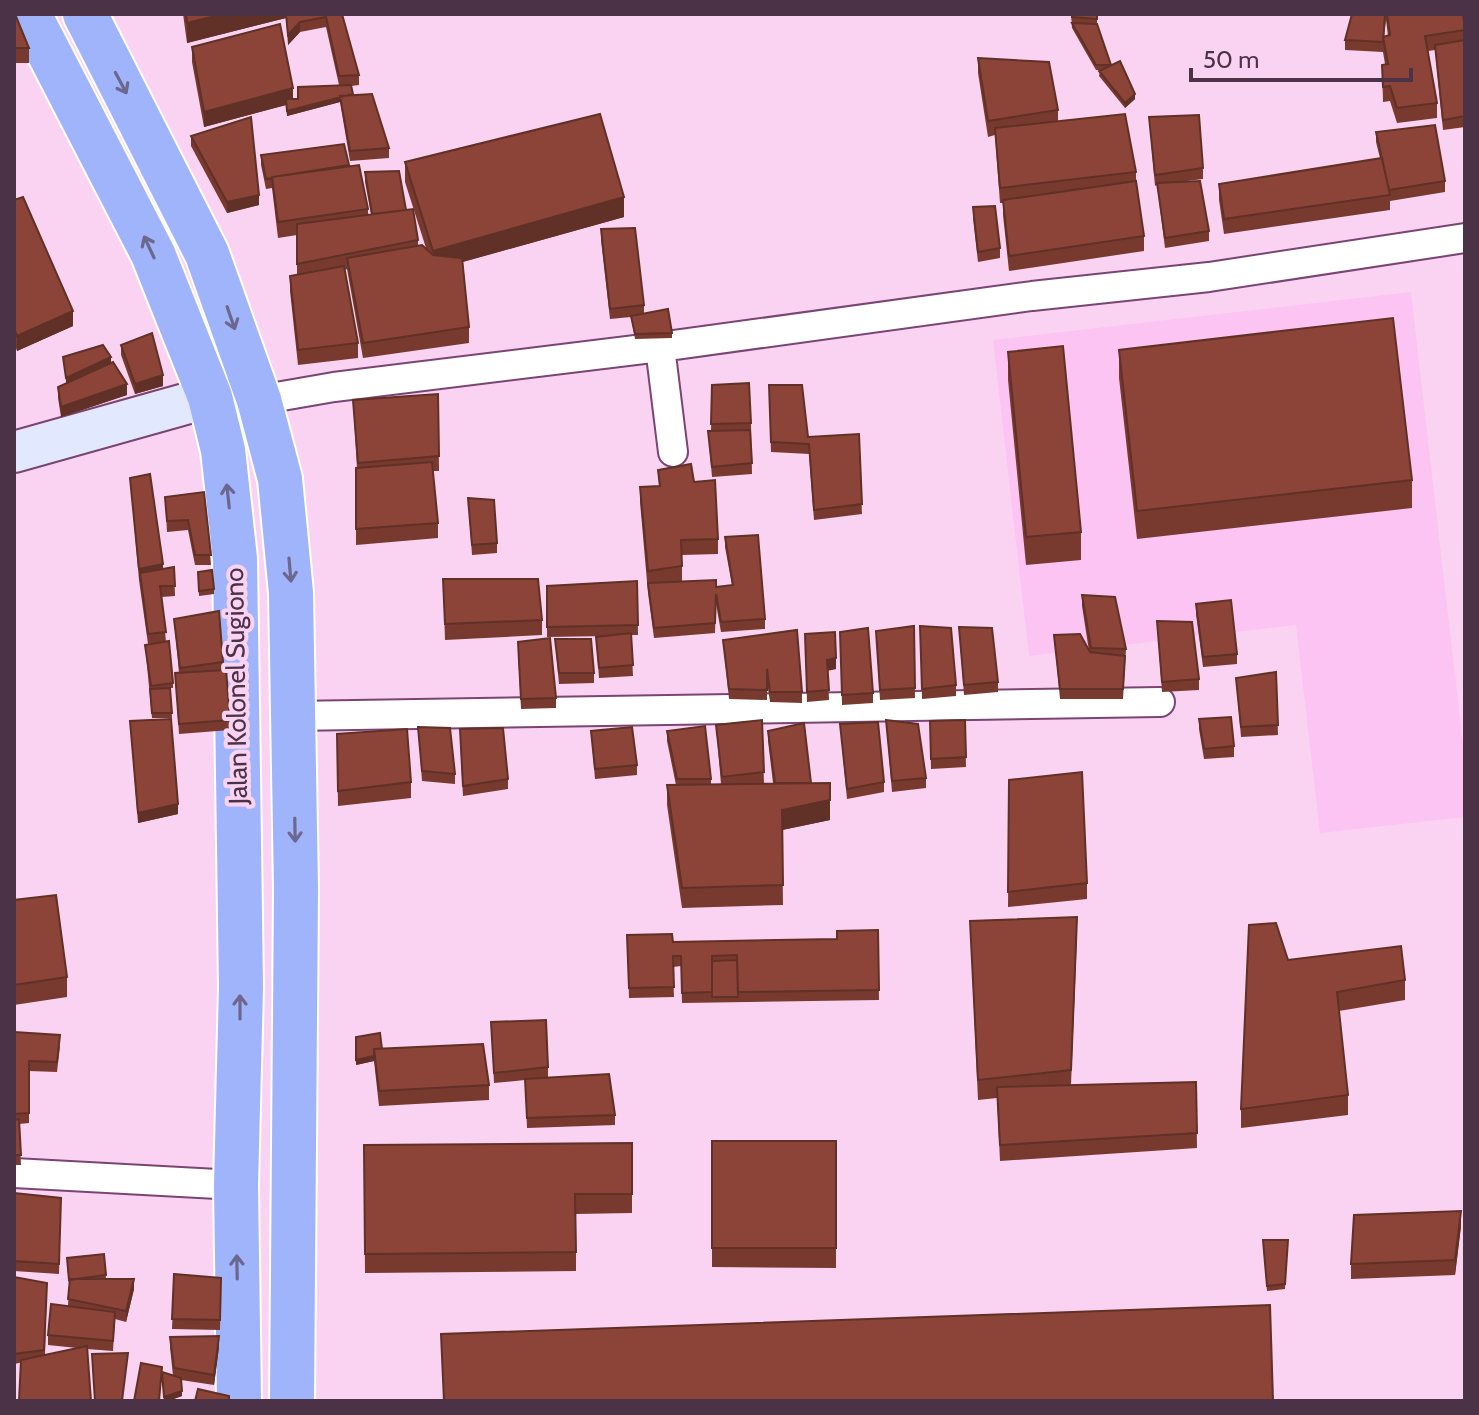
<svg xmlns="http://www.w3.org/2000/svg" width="1479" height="1415" font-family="Cabin,sans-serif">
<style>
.built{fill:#fcc4f2}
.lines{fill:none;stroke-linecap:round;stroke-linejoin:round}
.street-casing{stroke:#7a4473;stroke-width:32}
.secondary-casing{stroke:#7a4473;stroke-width:44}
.highway-casing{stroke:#fff;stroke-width:48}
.street{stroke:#fff;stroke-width:28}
.secondary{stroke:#e2e8fe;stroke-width:40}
.highway{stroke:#a0b4fc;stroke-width:44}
.wall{fill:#783a2f;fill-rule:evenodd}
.shaded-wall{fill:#613026}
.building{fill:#8b4437;stroke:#613026;stroke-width:2}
.oneway{stroke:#6d668f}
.labels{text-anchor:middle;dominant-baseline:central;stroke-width:8;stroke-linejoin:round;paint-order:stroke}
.street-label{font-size:26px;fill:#4b3247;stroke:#fad3f3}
</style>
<rect width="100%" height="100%" fill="#fad3f3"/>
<path class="built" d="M1411,292l54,471v54l-145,16 -24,-208 -267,31 -36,-316z"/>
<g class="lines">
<g class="street-casing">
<path id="street" d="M660,347l13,105
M259,400l75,-13 326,-40 372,-51 177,-19 256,-39
M292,716l868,-14
M14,1173l222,12"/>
</g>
<g class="secondary-casing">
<path id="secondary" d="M14,452l196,-55"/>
</g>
<g class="highway-casing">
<path id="highway" d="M29,14l124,240 57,143 13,53 12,109 6,429 -5,197 3,216
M85,14l122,240 52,146 21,79 11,114 5,296 -4,512"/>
</g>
<use href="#street" class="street"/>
<use href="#secondary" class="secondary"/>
<use href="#highway" class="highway"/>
</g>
<path class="wall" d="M14,14l15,34v15h-15z
M183,14h159l17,61v10l-8,1 2,9 36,53v10l-39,3 -10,-59 -53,14 -1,-11 -82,22 -12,-65v-15l101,52h5l41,-14 -13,-58 -26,5 -12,13 -2,-27 -99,25z
M1071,14h26v10l14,41 24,34 -10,9 -26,-32 1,-6h-4l-24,-42z
M1352,14h111l2,26v87l-22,3 -8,-80 -7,1 9,52v15l-40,5 -7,-22 -7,1 -1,-37 3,-1 -2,-12 -38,-2v-10zM1386,20l2,16 -4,1z
M978,58l80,52v11l78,51v9l8,55v15l-135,20 -6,-56v-12h-3l-5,-68 -7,2 -10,-64z
M1149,117l54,51v11l-24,3 30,49v10l-44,7 -8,-63 -2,1z
M1376,132l69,49v11l-55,9v9l-166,24 -5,-34v-16l161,-26 -4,-16z
M191,136l68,69 -32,8 -36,-67z
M344,144l5,22 19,43v6l3,-1 -6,-32v-10l41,38 12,30v5l8,3 -21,-66v-20l219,55 -161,45 6,65v16l-106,15 -16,-89 -2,1 13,73v15l-60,7 -8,-74v-15l7,-1v-40l-19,3 -6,-50 -6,1 -5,-24v-10z
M14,200l59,126 -56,25 -3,-8z
M973,207l27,41v10l-22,4 -5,-44z
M601,229l43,76v8l28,20v5l-37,1 -4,-22 -21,2 -9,-79z
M121,345l42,41 -28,8 -14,-39z
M1119,350l293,130v28l-275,31 -18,-161z
M1008,352l73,180v28l-55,5 -18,-185z
M712,385l39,38 1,51 -40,3 -4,-46h3z
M769,385l39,52 51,-3 3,80 -48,6 -5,-66 -38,-2z
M58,387l69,8 -66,22 -3,-19z
M438,394l1,77h-6l5,52v15l-82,7v-77h1l-4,-68z
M658,470l36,12 24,57v15l-36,1v26l34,6 16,-2 -7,-38v-10l40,82v10l-44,3 -5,-28 -1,29 -61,5 -6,-45 -8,-91v-15l19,-1z
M130,478l33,91 11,-2 1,29 -13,1 4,45 7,41v5h-4h1l2,30h-20l-7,-73 18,-3 -15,2 -9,-64z
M204,492l7,73h-16l-7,-35 -21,2 -2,-35z
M468,498l29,45v10l-25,2z
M198,572l16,17v5l-15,2z
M443,579l99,41v15l-97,5z
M637,581l1,54h-7l2,41 -34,2 -3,-41 12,-1 -61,1v-51z
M1082,595l44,54 -3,50h-63l-6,-64 35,16 -7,-45z
M1196,604l41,50v10l-34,3 -7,-53z
M174,619l49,43v8l7,50v10l-51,4 -4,-61h4z
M1157,621l42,58v11l-37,2z
M914,626l1,72 -35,2 -4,-69z
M920,626l36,59v11l-34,3z
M959,627l39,55v10l-34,3z
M840,632l33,61v10l-31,2z
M805,634l31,35 -8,1 1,30 -22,2z
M555,639l39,34v10l-35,1z
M723,640l79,52v11l-32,-1 -3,-21v19l-38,-1z
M518,653l38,45v10l-35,1z
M1276,672l2,63 -37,2 -5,-59z
M1199,719l35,27v11l-30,2 -5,-30z
M762,720l2,63 -11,1 20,-1 -5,-42v-10l43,52 19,37 -48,10 1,75 -101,3 -15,-103v-20h9l-9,-44v-10l44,48v5h10l-5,-59z
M886,720l40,58v10l-34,4z
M965,720l1,47 -35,2 -1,-48z
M130,721l48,93 -40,9z
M840,724l44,58v10l-37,7z
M418,727l37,47v10l-33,-3z
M591,731l46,34v10l-42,4z
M337,734l74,48v16l-73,8z
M460,739l48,40v10l-45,7z
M1009,780l78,103v16l-79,8z
M14,900l53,77v20l-53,8z
M970,921l107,15 -6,149 125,-3 1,66 -197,13 -3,-63 -19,2z
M878,930l1,70 -197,3 -1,-37 -8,1 1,30 -45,1 -2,-63 46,7 164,-3z
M1288,960l117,20v20l-66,11 9,84v20l-107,13v-19z
M491,1022l57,45v11l67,37v10l-88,3 -2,-48 -31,3z
M14,1032l46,14 -3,26 -28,-1v52l-10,1 2,41h-7z
M382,1049l107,36v15l-110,6 -5,-45 -18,4z
M712,1141h124v127l-124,-1z
M632,1143v70l-56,1v57l-211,2 -1,-128z
M14,1193l47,5 -2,76 -45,-3z
M1461,1226l-6,49 -104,4v-15z
M1288,1240l-3,49 -18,2 -4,-46z
M104,1254l2,25 28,10 -8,33 -11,-3 -2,32 -26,-2 -73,15v-87l33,6 -2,72 32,-7 -29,-3v-10l20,-29 1,-21 -2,-21z
M174,1274l47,4 -1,52 -48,-1z
M170,1337l49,10 -5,38 -33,-5 1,16 -14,5h-4l-2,-23 11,-2 -3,-29z"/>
<path class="shaded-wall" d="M223,14h63v4l-99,25v-20z
M300,22v10l-12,13v-10z
M293,88v15l-7,-4v6l-82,22v-15z
M1135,94v5l-10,9v-5z
M340,97v5l-53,14v-5z
M259,195v10l-32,8v-11z
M624,197v20l-191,53v-19z
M73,311v15l-56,25v-15z
M111,357v6l-45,20v-5z
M163,375v11l-28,8v-10z
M127,384v11l-66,22v-10z
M163,564v11l-23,-2 -1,7v-11z
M836,658v11l-9,2v-11z
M830,800v20l-48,10v-20z
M178,804v10l-40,9v-10z
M374,1056v5l-18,4v-5z
M1461,1211v15l-6,49v-15z
M134,1279v10l-8,33v-11z
M219,1336v11l-5,38v-10z
M182,1391v5l-14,5h-4v-4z"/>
<path class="building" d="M14,14h1l14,34h-15z
M186,14h37l-36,9z
M286,14h56l17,61 -20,1 -13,-59 -26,5 -12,13z
M1072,14h25v5l-25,-2z
M1352,14h33l-2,28 -38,-2z
M1387,14h76l2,16 -40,6 12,67 -40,5 -7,-22 -7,1 -1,-22 6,-1 -5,-27 7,-2z
M1072,23l25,1 14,41h-15z
M280,24l13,64 -89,24 -12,-65z
M1465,40v76l-22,4 -8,-75z
M978,58l71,4 9,48 -70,11z
M1120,61l15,33 -10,9 -26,-32z
M351,85l2,9 -66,17 -1,-12h12v-12z
M372,94l17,54 -39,3 -10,-55z
M600,114l24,83 -191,54 -28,-89z
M1125,114l11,58 -136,16 -5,-60z
M1199,115l4,53 -48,7 -6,-58z
M251,117l8,78 -32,7 -36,-66z
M1435,125l10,56 -56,9 -13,-58z
M344,144l5,21 -77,12v1l-6,1 -5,-24z
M1382,158l8,37 -166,24 -5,-35z
M359,165l9,44 -90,13 -6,-45z
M399,171l7,39 -34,4 -7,-42z
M1136,181l8,55 -135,20 -6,-56z
M1200,181l9,50 -44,7 -8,-55z
M23,197l50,114 -56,25 -3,-8v-128z
M995,206l5,42 -22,4 -5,-45z
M413,209l5,31 -121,24v-40z
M635,228l9,77 -34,4 -9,-80z
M422,245l11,10 29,3 7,69 -106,16 -16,-85z
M344,266l14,77 -60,7 -8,-74z
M668,309l4,24 -37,1 -4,-18z
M1393,318l19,162 -275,31 -18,-161z
M152,333l11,42 -28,9 -14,-39z
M103,345l8,12 -45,21 -3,-21z
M1063,346l18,186 -55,5 -18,-185z
M113,362l14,22 -66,23 -3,-20z
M749,383l2,40 -40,1 1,-39z
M769,385h33l6,52 51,-3 3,70 -48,6 -5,-66 -38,-2z
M438,394l1,62 -81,7 -5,-63z
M750,430l2,33 -40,4 -4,-36z
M432,462l6,61 -82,6v-61z
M691,464l3,18 21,-2 3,59 -37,1 1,26 -34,5 -8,-84 20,-1 -2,-16z
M150,474l13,90 -24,5 -9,-91z
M204,492l7,63h-16l-7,-35 -21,1 -2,-24z
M468,498l26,2 3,43 -25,2z
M758,535l7,84 -44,3 -5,-28 -1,29 -61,5 -6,-45 68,-3v7l17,-2 -8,-48z
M174,567l1,19h-15l6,46 -18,2 -8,-61z
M212,570l2,19 -15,2 -1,-19z
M443,579h95l4,41 -97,4z
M637,581l1,44 -91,2v-41z
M1082,595l33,2 11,52 -35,-1z
M1231,600l6,54 -34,3 -7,-53z
M219,611l4,51 -43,6 -6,-49z
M1157,621l35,1 7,57 -37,3z
M914,626l1,62 -35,2 -4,-59z
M920,626l31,2 5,57 -34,4z
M959,627l33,1 6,54 -34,3z
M868,628l5,65 -31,2 -2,-63z
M797,630l5,62h-32l-3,-23v21l-38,-1 -6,-49z
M835,632l1,26 -9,2 2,30 -22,2 -2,-58z
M631,633l2,32 -34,3 -3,-31z
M1080,634l10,18 35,4 -2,33h-63l-6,-54z
M550,638l6,60 -35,1 -3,-57z
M555,639h36l3,34h-35z
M169,641l4,42 -22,3 -6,-41z
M226,670l4,50 -51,4 -4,-51z
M1276,672l2,53 -37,2 -5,-49z
M170,688l2,25h-20l-2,-24z
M1231,717l3,29 -30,3 -5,-30z
M171,719l7,85 -40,9 -8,-92z
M762,720l2,52 -42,5 -6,-52z
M886,720l32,4 8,54 -34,3z
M965,720l1,37 -35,2 -1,-38z
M878,722l6,60 -37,7 -7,-65z
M804,723l7,60h-36l-7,-52z
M705,726l6,53h-34l-10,-48z
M418,727l32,1 5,46 -33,-3z
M632,727l5,38 -42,4 -4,-38z
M503,728l5,51 -45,7 -3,-57z
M407,729l4,53 -73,9 -1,-57z
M1082,772l5,111 -79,9 1,-112z
M830,783v17l-48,10 1,75 -101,3 -15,-103z
M56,895l11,82 -53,8v-85z
M1077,917l-6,153 -93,10 -8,-159z
M1276,923l12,37 113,-14 4,34 -68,12 11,103 -107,14 8,-184z
M878,930l1,60 -141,2 -1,-37 -25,1v36l-30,1 -1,-37h-8l1,31 -45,1 -2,-53 45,-1 1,8 164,-3v-8z
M737,960l1,37h-26v-36z
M546,1020l2,47 -54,6 -3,-51z
M14,1032l46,3 -3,27 -28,-1v52l-15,1z
M380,1033l2,16h-8v7l-18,4v-23z
M483,1044l6,41 -110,6 -5,-42z
M609,1074l6,41 -88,3 -2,-39z
M1196,1082l1,51 -197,12 -3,-58z
M19,1119l2,36h-7v-35z
M712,1141h124v107h-124z
M632,1143v51h-57l1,58 -211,2 -1,-109z
M14,1193l47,5 -2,66 -45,-3z
M1461,1211l-6,49 -104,4 3,-49z
M1263,1240h25l-3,44 -18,2z
M104,1254l2,21 -37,5 -2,-22z
M174,1274l47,4 -1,42 -48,-1z
M14,1277l33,6 -3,67 -30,4z
M70,1279h64l-8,32 -58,-12z
M51,1304l64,8 -2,29 -65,-6z
M1270,1305l3,96h-829l-3,-67z
M219,1336l-5,39 -40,-7 -4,-31z
M87,1346l4,55h-72l2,-41z
M128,1353l-6,48h-27l-3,-47z
M141,1363l21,4 -3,34h-25z
M162,1372l19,6 1,13 -18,6z
M198,1389l31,7v5h-34z"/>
<defs><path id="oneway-shaft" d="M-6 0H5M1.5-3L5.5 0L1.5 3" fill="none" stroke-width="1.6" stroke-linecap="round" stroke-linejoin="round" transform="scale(2)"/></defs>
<g class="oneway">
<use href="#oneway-shaft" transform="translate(121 83) rotate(62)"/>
<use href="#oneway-shaft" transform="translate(149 247) rotate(-115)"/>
<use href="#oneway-shaft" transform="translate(231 318) rotate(71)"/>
<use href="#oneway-shaft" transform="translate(228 496) rotate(-96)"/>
<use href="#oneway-shaft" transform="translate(290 570) rotate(85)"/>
<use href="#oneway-shaft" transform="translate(295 830) rotate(89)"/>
<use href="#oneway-shaft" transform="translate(240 1007) rotate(-90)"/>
<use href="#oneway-shaft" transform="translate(237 1267) rotate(-91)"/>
</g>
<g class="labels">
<g class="street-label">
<text transform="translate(236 686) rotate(-91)">Jalan Kolonel Sugiono</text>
</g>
</g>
<rect width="1479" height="1415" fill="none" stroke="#4b3247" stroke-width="32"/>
<path d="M1191 68v12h220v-12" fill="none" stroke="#4b3247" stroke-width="4"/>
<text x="1203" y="68" font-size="24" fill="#4b3247" stroke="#fad3f3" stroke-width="6" paint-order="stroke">50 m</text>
</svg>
